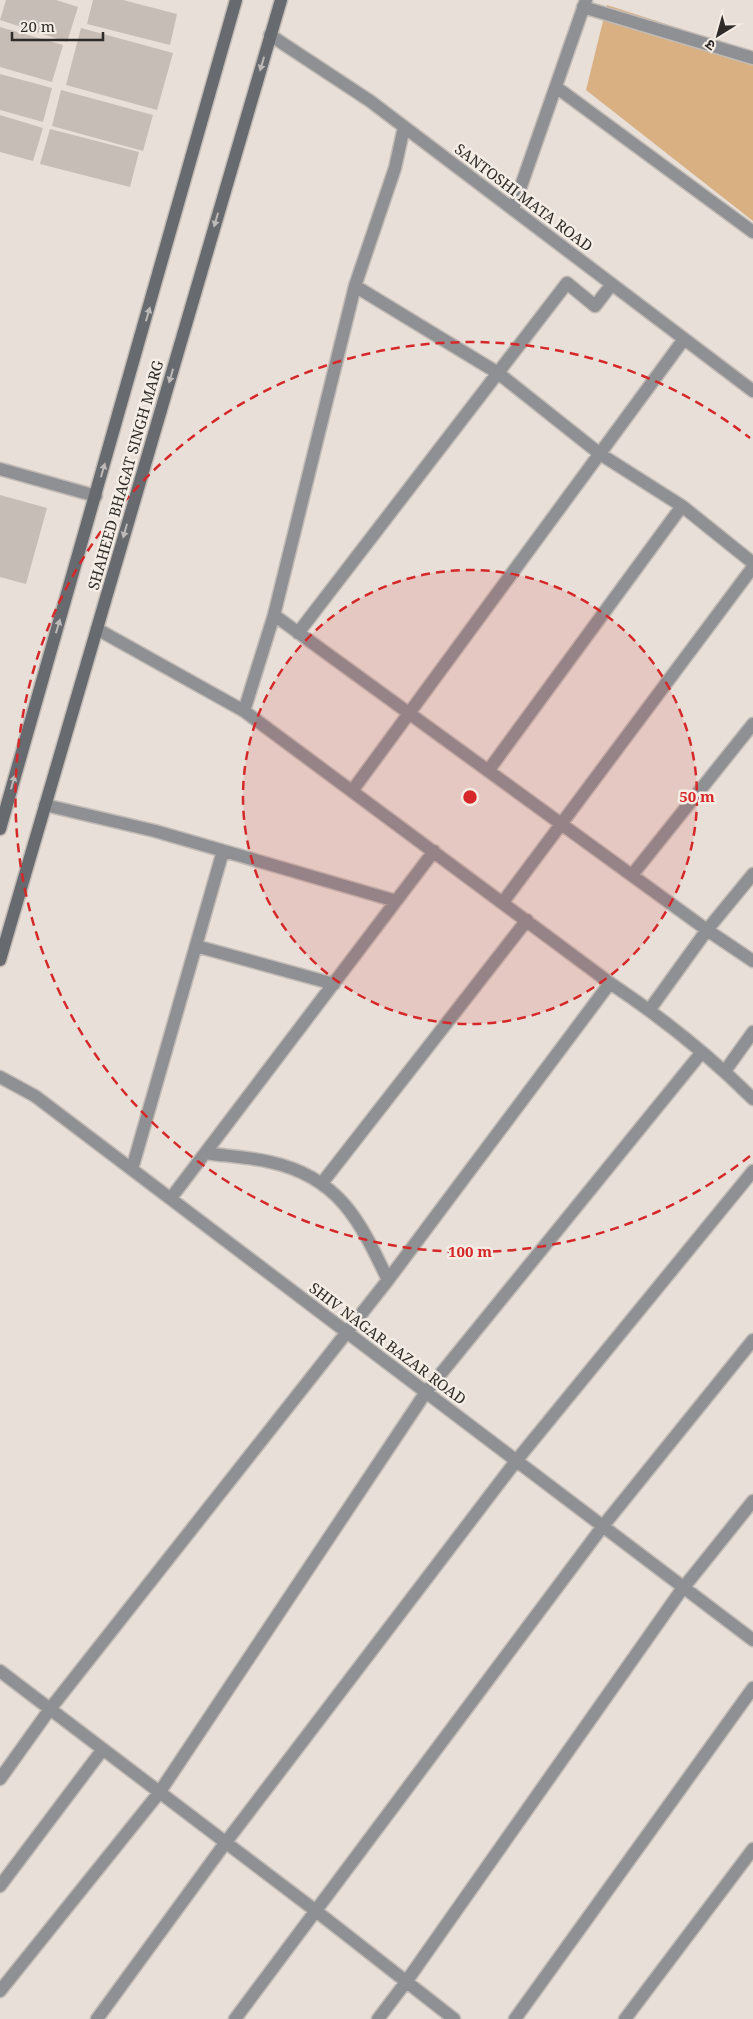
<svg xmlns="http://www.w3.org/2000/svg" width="753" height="2019" font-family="'Noto Serif','Noto Sans Devanagari',serif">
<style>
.green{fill:#d9b082}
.building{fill:#c5bdb6}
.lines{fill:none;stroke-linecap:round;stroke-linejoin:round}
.minor-casing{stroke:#c2bbb5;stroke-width:15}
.secondary-casing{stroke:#c2bbb5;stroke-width:15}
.minor{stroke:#8e9094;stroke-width:12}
.secondary{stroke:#676a6f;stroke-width:12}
.oneway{fill:#bcb9b6}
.ring{fill:none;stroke:#d62828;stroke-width:2.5;stroke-dasharray:9 6}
.labels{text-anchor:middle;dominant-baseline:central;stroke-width:5;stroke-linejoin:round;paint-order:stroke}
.street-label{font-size:15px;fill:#2e2b28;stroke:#f4ede5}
.centre{fill:#d62828;stroke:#f4ede5;stroke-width:2.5}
.ring-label{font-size:15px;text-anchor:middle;font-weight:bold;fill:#d62828;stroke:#f4ede5;stroke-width:5;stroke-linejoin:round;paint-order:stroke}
</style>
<rect width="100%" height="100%" fill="#e7dfd8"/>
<path class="green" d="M607,5l146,47v169l-167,-131z"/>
<path class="building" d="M6,0h50l22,7 -11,35 -67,-22z
M93,0h30l54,14 -7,31 -83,-21z
M0,27l63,18 -11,37 -52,-15z
M81,28l92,25 -16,57 -91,-25z
M0,74l52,14 -9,34 -43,-12z
M61,90l92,25 -10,36 -91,-25z
M0,115l43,13 -10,33 -33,-9z
M50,129l89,23 -9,35 -90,-23z
M0,495l47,13 -21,76 -26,-7z"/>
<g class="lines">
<g class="minor-casing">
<path id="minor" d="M583,7l170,51
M270,35l100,66 383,290
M556,87l197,145
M513,209l73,-209
M355,286l143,87 102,81 82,52 71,57
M0,469l96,27
M274,615l81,-329 40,-118 9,-41
M97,629l147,82 366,272c51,34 99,72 143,116
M298,633l269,-350 28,23 17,-22
M244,711l30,-96 433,315 46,31
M488,771l194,-265
M352,791l332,-452
M45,805l110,26 241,70
M632,875l121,-151
M503,902l250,-335
M196,946l138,38
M650,1009l57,-79 46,-56
M725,1071l28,-39
M0,1077l35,19 718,544
M205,1153c21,3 44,4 65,9 69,15 90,59 118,118
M132,1169l91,-318
M322,1183l205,-263
M171,1198l263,-347
M0,1671l316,240 138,108
M0,1779l50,-70 338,-429 222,-297
M0,1886l103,-137
M0,1991l159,-198 267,-401 276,-340
M97,2019l129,-177 290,-381 237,-290
M235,2019l368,-493 150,-186
M378,2019l28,-37 274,-390 73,-91
M515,2019l238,-331
M625,2019l128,-170"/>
</g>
<g class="secondary-casing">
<path id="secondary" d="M0,829l236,-829
M0,960l281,-960"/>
</g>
<use href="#minor" class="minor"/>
<use href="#secondary" class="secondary"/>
</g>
<defs><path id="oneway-solid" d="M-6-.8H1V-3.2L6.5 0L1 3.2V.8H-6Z" transform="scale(1.25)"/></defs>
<g class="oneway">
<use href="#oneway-solid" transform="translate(262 64) rotate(106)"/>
<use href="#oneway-solid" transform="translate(216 220) rotate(106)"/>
<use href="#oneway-solid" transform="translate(148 314) rotate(-74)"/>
<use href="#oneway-solid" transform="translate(171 376) rotate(106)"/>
<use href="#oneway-solid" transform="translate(103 470) rotate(-74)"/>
<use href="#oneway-solid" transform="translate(125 531) rotate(106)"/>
<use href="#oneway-solid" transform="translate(58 626) rotate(-74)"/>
<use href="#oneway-solid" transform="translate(13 782) rotate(-74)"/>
</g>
<circle cx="470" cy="797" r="227" fill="#d62828" fill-opacity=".12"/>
<g class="ring">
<circle cx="470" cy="797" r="227"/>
<path d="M750 1156A455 455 0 1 1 750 438"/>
</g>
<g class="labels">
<g class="street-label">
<text transform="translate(524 197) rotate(37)">SANTOSHI MATA ROAD</text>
<text transform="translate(125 475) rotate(-74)">SHAHEED BHAGAT SINGH MARG</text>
<text transform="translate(388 1343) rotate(37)">SHIV NAGAR BAZAR ROAD</text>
</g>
</g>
<circle cx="470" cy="797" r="8" class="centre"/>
<g class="ring-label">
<text x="697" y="802">50 m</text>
<text x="470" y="1257">100 m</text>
</g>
<g transform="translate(718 35) rotate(217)" stroke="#f4ede5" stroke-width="4" paint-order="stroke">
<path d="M0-4L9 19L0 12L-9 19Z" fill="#2e2b28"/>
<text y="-8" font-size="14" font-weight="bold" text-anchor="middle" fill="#2e2b28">उ</text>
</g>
<path d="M12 32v8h91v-8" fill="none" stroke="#2e2b28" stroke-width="2.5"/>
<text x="20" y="32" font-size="15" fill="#2e2b28" stroke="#f4ede5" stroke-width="4" paint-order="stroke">20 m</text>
</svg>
